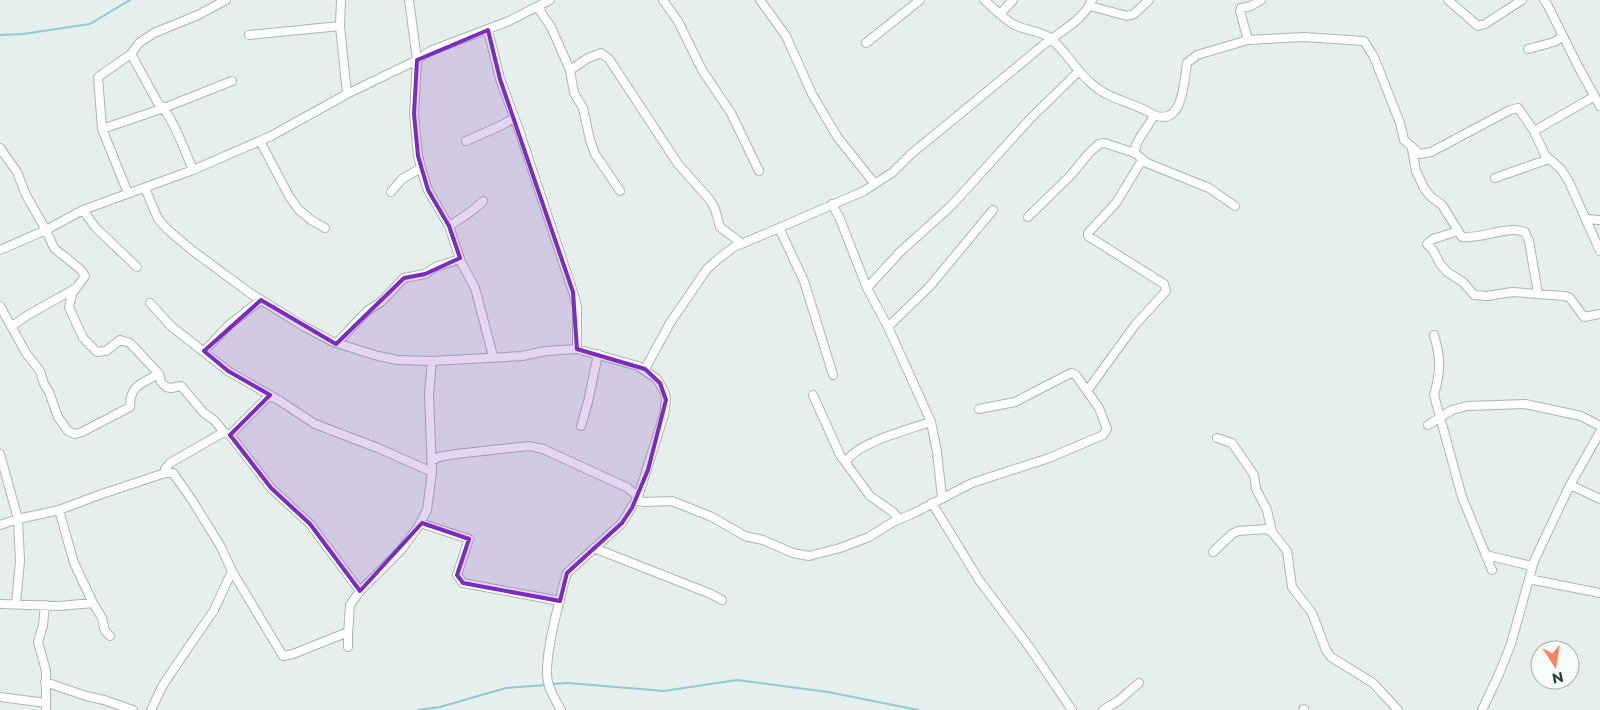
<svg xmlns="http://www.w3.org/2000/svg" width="1600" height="710" font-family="Montserrat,sans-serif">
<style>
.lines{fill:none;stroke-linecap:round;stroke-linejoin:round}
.stream{stroke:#8ec9d4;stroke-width:2}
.minor-casing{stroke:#a8b8b2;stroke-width:10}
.minor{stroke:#fff;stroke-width:8}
.marked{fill:#7b2cbf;fill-opacity:0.2;stroke:#7b2cbf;stroke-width:4;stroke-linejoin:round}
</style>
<rect width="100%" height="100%" fill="#e6efeb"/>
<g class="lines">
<path class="stream" d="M0,35l23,-1 67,-10 40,-24
M552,684l16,-1 96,8 73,-11 91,12 90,18
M418,710l22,-3 66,-19 41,-3"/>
<g class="minor-casing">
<path id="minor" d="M341,0l-1,26 7,68
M409,0l8,60 -3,54 4,42 5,19 5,15 21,36 12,36 14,26 18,68
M663,0l16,23 23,47 29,43 28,58
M760,0l26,36 26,58 26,44 37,46
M984,0c11,9 21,21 33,26 11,5 24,5 33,12 16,13 26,33 42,46 17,16 42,18 62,31 -5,12 -21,27 -19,38l12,10 62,25 26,18
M1448,0l30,26 7,-2 37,-24
M1544,0l3,4 32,64 21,38
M541,5l-1,6 11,16 19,43 4,23 9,15 7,32 5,14 25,37
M1090,6l37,10 7,-2 15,-14
M1000,14l13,-14
M488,30l12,49 19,51 54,162 4,15v42
M249,35l91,-9
M1248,40l-8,-29 1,-3 10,-2 10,-6
M866,43l54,-43
M1528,49l26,-7 9,-6
M131,54l27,49c14,11 27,49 35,67
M570,70l18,-12 13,-5 8,6 69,105 32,36 5,9 5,18 21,16
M1154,115c29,12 30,-33 33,-52l10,-8 51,-15 56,-3 60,4 10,16 26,66 4,17 16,14 11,-2 79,-42 8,-2 16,23 11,24 16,14 8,13 31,69
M102,129l62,-21 68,-27
M1534,131l61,-35
M260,141l29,55 9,13 13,11 14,8
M466,141l34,-15 14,-8
M0,148l17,24 9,23 20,35 8,18 27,22 4,6 -13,18 -3,13 14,31 14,14 9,-1 14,-11 10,3 29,31 2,8 5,5 5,1 10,-2 23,27 10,7 10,12 6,3 41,53 39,36 50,67
M1412,149l4,22 8,17 6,8 12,9 20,32c21,2 45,-12 63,-5l4,9 9,52
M1495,178l54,-19
M145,188l13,31 10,11 25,21 57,42 53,33 30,16 45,14 20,4 34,1 90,-5 24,-5 31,-2 61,17 19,13 8,14 1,7 -2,15 -26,82 -16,26 -55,50 -3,10c-6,24 -21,77 -16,99 2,10 8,19 13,28
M391,192l11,-13 19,-11
M128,193l-26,-64 -4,-52 33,-23 8,-11 15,-10 44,-18 28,-15
M832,204l8,15 27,69 21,39 43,95 6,30 5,45
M83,210l12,17 42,40
M1028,217l43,-42 18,-22 10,-9 5,-1 31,10
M1586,219l14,1
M449,226c11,-7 25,-15 34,-25
M779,228l85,-37 29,-19 18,-18c44,-36 88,-72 131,-108 17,-14 41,-25 50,-46
M1458,231l-25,8 -6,5 6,6 7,14 7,8 16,10 11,13 13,1 25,-4 53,4 5,2 14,19 16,-3
M0,250l46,-20 37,-20 110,-40 78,-34 76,-42 70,-34 13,-9 79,-30 41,-21
M867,288l33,-36 51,-46 79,-87 49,-48
M150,303l21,23 57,45 52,30 35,23 63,24 54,24
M0,306l26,47 14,18 4,13 5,8 9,25 10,14 7,3 7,-2 48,-25c0,-22 11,-23 29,-33
M12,326l16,-11 48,-27
M888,327l42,-41 63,-76
M1434,335c7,24 7,35 0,60l28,102 30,73
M337,343l30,-32 14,-9 23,-24 21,-4 10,-7 25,-8
M204,351l25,-26 32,-25
M645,369l25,-46 37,-54 11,-10 16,-12 45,-19 25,53 29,94
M1087,391l48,-66 31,-34 -2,-7 -76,-48v-3l28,-30 26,-43
M813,395l27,60 30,41 23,16 6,7
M1428,425l24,-15 15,-4 58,-2 56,12 19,10
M581,426l7,-24 10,-48
M230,435l40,-40
M1217,438l15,5 22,32 2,14 11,21 5,22
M0,454l18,65 41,-9 40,-15 66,-22h8l19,27 29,47 11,24 51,85 10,-2 55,-22
M431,461l8,-4 17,-3 73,-8 14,3 85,39 10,9
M846,463c6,-19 67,-35 85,-41
M165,473v-4l5,-6 54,-31
M1570,485l30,14
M636,500l8,2 28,-1 40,16 33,19 18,4 30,13 16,3 31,-8 29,-11 24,-15 21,-9 58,-30 77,-25 54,-23 4,-6 -8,-21 -24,-34 -4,-1 -56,29 -36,7
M932,503l47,77 51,68 42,62
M420,523l49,16 -12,36 6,8 97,18
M0,525l18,-6 2,42 -4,43
M594,548l117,46 11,6
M1213,552l19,-18 6,-3 29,-2 5,3 15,19 5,36 20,26 14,37 5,7 42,26 25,27
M1486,555l46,11
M1529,579l71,14
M93,603l9,15 3,13 5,5
M0,604l59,2 34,-3 -19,-40 -15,-53
M45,605l-2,20 -5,17 8,29v32
M348,647v-13l2,-29 10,-14 41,-41 17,-23 9,-17 5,-38 -3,-78 3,-33
M45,682l41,14 18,4 29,10
M0,697l46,6v7
M151,710l12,-25 14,-21 37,-54 18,-39
M1103,710l15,-9 21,-18
M1303,710l1,-1
M1482,710l17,-36 12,-30 23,-83 36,-76 30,-53"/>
</g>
<use href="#minor" class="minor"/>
</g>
<path class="marked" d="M488,30l12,49 73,213 4,57 68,20 15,14 6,17 -18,70 -16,38 -10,15 -55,50 -7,28 -97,-18 -6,-8 12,-36 -47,-16 -62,68 -50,-67 -39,-36 -41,-53 40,-40 -42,-24 -24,-20 57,-51 75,44 68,-66 21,-4 35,-16 -11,-32 -21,-36 -10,-34 -4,-42 3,-54z"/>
<g transform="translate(1555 665) rotate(168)"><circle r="24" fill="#f7fbf9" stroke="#a3b1ad"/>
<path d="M0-4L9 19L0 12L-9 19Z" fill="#f4845f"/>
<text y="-8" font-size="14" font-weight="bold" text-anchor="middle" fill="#24423a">N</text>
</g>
</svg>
